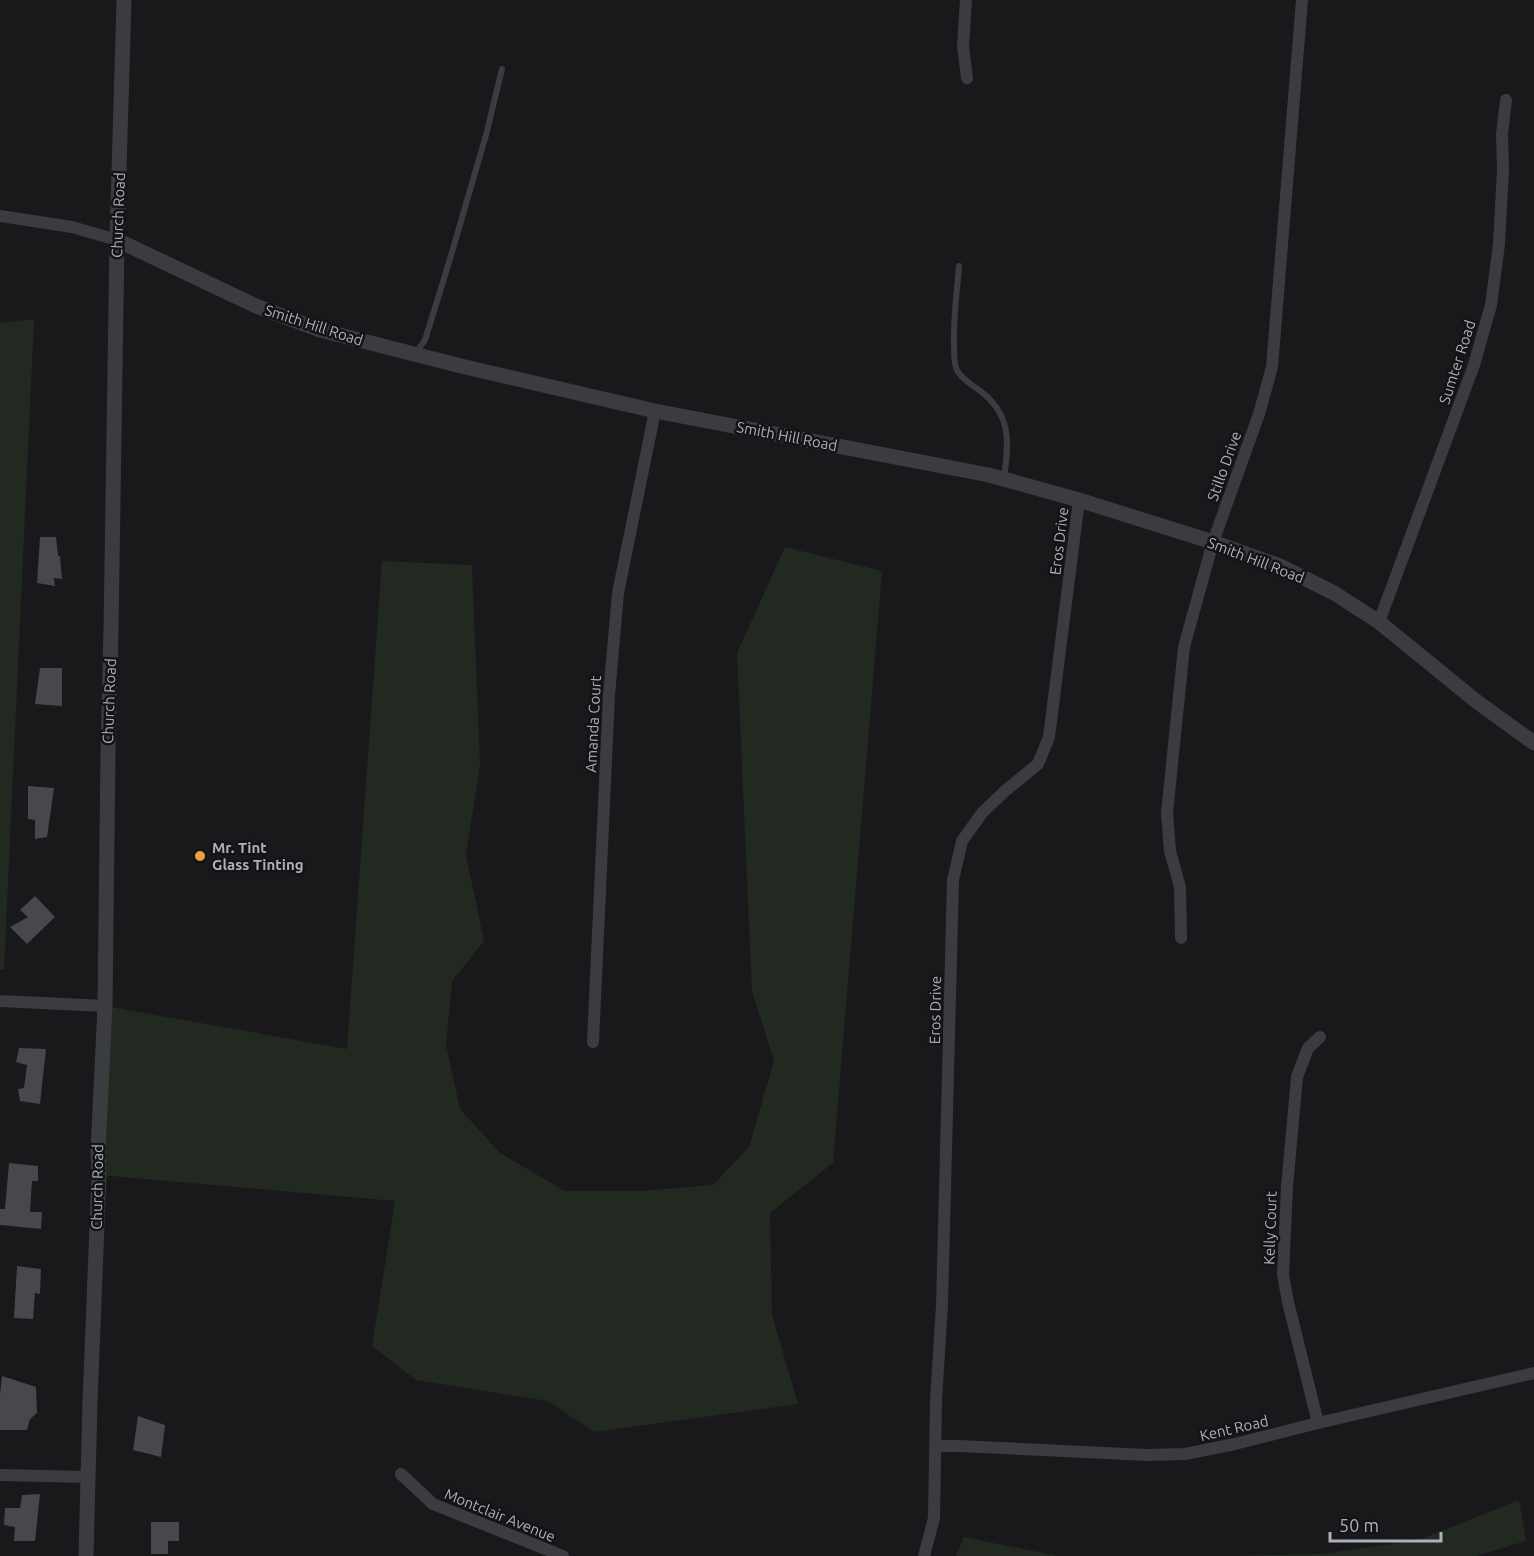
<svg xmlns="http://www.w3.org/2000/svg" width="1534" height="1556" font-family="Ubuntu,sans-serif">
<style>
.green{fill:#212921}
.building{fill:#46484b}
.lines{fill:none;stroke-linecap:round;stroke-linejoin:round}
.service{stroke:#3a3c40;stroke-width:6}
.minor{stroke:#3a3c40;stroke-width:12}
.tertiary{stroke:#3a3c40;stroke-width:15}
.poi-dot{fill:#ee9f3f;stroke:#141416;stroke-width:2}
.labels{text-anchor:middle;dominant-baseline:central;stroke-width:5;stroke-linejoin:round;paint-order:stroke}
.street-label{font-size:15px;fill:#acb2bb;stroke:#141416}
.poi-label{font-size:15px;font-weight:bold;fill:#acb2bb;stroke:#141416;text-anchor:start}
</style>
<rect width="100%" height="100%" fill="#19191b"/>
<path class="green" d="M34,319l-30,650h-4v-646z
M785,547l97,24 -49,592 -63,50 2,102 26,89 -204,28 -46,-31 -132,-21 -44,-34 23,-145 -296,-26 6,-169 242,43 35,-488 90,4 8,200 -14,90 18,86 -32,40 -6,64 14,64 40,44 65,38h76l72,-6 36,-38 25,-86 -22,-70 -15,-338z
M1519,1500l7,41 -50,15h-249l95,-2 97,-14z
M964,1537l94,19h-102z"/>
<path class="building" d="M40,537h16l2,19h2l2,23 -8,-1 1,8 -18,-3z
M40,668h22v38l-27,-2z
M28,786l26,2 -7,49 -12,2v-19l-7,-1z
M35,896l20,21 -28,27 -17,-17 18,-10 -8,-7z
M19,1048l27,1 -6,55 -20,-3 -2,-12 6,-1 3,-23 -11,-3z
M9,1163l29,3v15h-6l-2,31h12l-1,17 -41,-4v-16h5z
M17,1266l24,3 -1,25 -5,-1 -2,26 -19,-1z
M2,1376l34,11 1,26 -7,6 -3,11h-27v-35z
M138,1416l27,9 -4,32 -28,-7z
M40,1494l-5,47h-21l1,-14 -11,-2 1,-17h15l2,-13z
M151,1522h28v19h-11v13h-17z"/>
<g class="lines">
<path class="service" d="M959,266c-2,26 -6,52 -5,79 0,7 0,16 2,23 3,9 16,17 23,22 33,24 30,53 25,88
M415,354l10,-14 25,-81 36,-124 16,-66"/>
<path class="minor" d="M966,0l-3,46 4,32
M0,216l72,11 45,13
M1379,622l95,-257 17,-60 8,-61 4,-73 -1,-37 4,-34
M1181,938l-1,-51 -10,-36 -3,-38 17,-166 29,-105 46,-128 13,-47 30,-367
M0,1001l105,5
M593,1042l16,-347 9,-102 37,-182
M1318,1423l-30,-121 -5,-27 4,-88 10,-110 11,-29 12,-11
M935,1446h24l188,9 38,-1 50,-10 83,-21 216,-50
M401,1474l32,30 130,52
M0,1475l87,2
M924,1556l10,-38 2,-118 6,-95 11,-425 9,-39 20,-28 23,-22 33,-27 11,-27 30,-237"/>
<path class="tertiary" d="M117,240l139,66 64,24 141,36 194,45 334,64 90,25 134,42 67,24 54,27 45,29 97,79 58,42
M86,1556l4,-154 9,-227 -1,-24 7,-145 3,-254 3,-122 6,-390 7,-240"/>
</g>
<circle class="poi-dot" cx="200" cy="856" r="6"/>
<g class="labels">
<g class="street-label">
<text transform="translate(118 215) rotate(-88)">Church Road</text>
<text transform="translate(314 325) rotate(18)">Smith Hill Road</text>
<text transform="translate(1457 362) rotate(-72)">Sumter Road</text>
<text transform="translate(787 436) rotate(11)">Smith Hill Road</text>
<text transform="translate(1224 466) rotate(-70)">Stillo Drive</text>
<text transform="translate(1059 541) rotate(-83)">Eros Drive</text>
<text transform="translate(1256 560) rotate(21)">Smith Hill Road</text>
<text transform="translate(109 701) rotate(-88)">Church Road</text>
<text transform="translate(593 724) rotate(-87)">Amanda Court</text>
<text transform="translate(935 1010) rotate(-89)">Eros Drive</text>
<text transform="translate(97 1187) rotate(-89)">Church Road</text>
<text transform="translate(1270 1228) rotate(-88)">Kelly Court</text>
<text transform="translate(1234 1428) rotate(-13)">Kent Road</text>
<text transform="translate(500 1515) rotate(22)">Montclair Avenue</text>
</g>
<g class="poi-label">
<text x="212" y="847">Mr. Tint<tspan x="212" dy="17">Glass Tinting</tspan></text>
</g>
</g>
<path d="M1330 1532v9h111v-9" fill="none" stroke="#acb2bb" stroke-width="3"/>
<text x="1339" y="1532" font-size="18" fill="#acb2bb" stroke="#141416" stroke-width="4.5" paint-order="stroke">50 m</text>
</svg>
